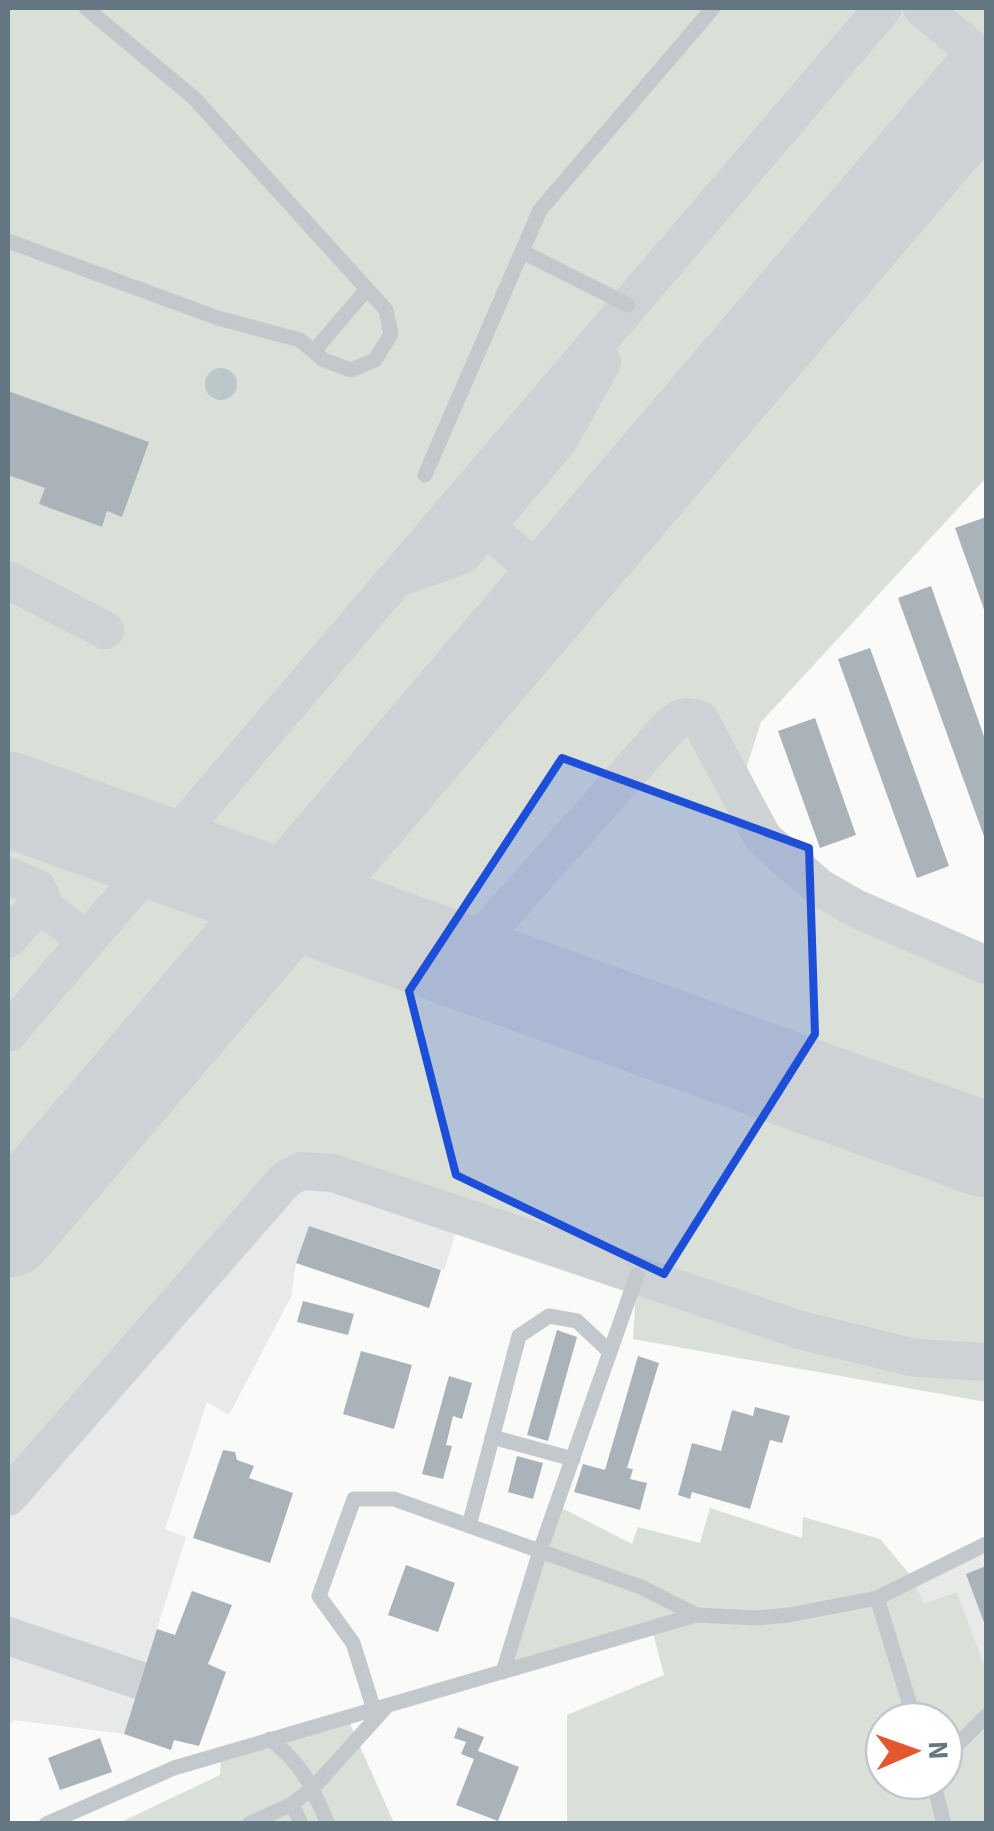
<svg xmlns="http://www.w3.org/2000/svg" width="994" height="1831" font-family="'Source Sans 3',sans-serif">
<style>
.built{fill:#e8e9e9}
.green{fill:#dadfd7;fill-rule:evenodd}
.water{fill:#bbc7cb}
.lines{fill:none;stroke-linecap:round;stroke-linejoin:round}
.taxiway{stroke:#ced2d4;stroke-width:38}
.runway{stroke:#ced2d4;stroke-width:95}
.building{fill:#aab3b9}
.minor{stroke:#c3c8cc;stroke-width:15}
.marked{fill:#1d4ed8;fill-opacity:0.2;stroke:#1d4ed8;stroke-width:8;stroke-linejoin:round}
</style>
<rect width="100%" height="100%" fill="#fafaf8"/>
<path class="built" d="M306,1155l159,50 -21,65 -135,-44 -13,37 -5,34 -62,118 -22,-13 -42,127 21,8 -62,197 -110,-14 -6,7v-248l274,-315 11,-7z
M986,1544v126l-29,-78 -33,11 -12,-26z"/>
<path class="green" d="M8,8h978v470l-225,244 -18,56 20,60 57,50 35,20 131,57v437l-353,-63 4,-64 -172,-70 -159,-50 -13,2 -11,7 -274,315z
M554,1504l78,40 6,-17 62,16 10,-35 92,30 1,-21 77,22 32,38 12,26 33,-11 29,78v153h-419v-108l97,-40 -11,-42 -147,38zM884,1721h60v60h-60z
M347,1717l47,106 -277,1 103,-49 1,-19z"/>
<path class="water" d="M205 384a16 16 0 1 1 32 0a16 16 0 1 1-32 0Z"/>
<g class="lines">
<path class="taxiway" d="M922,8l64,53
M469,512l87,76
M400,577l62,-22 97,-115 43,-78
M8,580l97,50
M8,876l29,12 9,21
M8,939l28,-32 5,-1 37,27 3,14
M460,962l209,-235c11,-10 17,-13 31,-7l63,118 57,50 35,20 131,57
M8,1033l875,-1025
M8,1497l278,-318 15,-8 32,2 467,157 116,28 70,4
M8,1636l133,45"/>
<path class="runway" d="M8,799l978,351
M8,1230l978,-1147"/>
</g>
<path class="building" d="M8,391l141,51 -27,75 -15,-6 -5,16 -63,-23 6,-16 -37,-13z
M986,517v95h-1l-30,-84z
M931,586l55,156v100l-88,-244z
M870,648l79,218 -32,12 -79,-219z
M815,718l41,117 -36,13 -42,-117z
M309,1226l132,44 -12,38 -133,-45z
M303,1301l51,13 -6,21 -51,-13z
M557,1330l20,7 -29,104 -21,-6z
M361,1351l51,14 -18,64 -51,-15z
M638,1356l21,7 -32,105 6,1 -3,10 17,4 -7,27 -66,-18 9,-28 22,6z
M449,1376l23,7 -10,36 -9,-3 -7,29 6,1 -9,33 -21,-5z
M755,1407l35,9 -8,27 -12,-3 -20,69 -58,-17 -2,7 -12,-4 14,-52 29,8 11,-41 21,6z
M223,1450l12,2 2,8 17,6 -5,12 44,15 -23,70 -77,-25z
M517,1456l26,7 -10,36 -25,-7z
M406,1565l49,18 -17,49 -50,-17z
M986,1566v59h-1l-19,-51z
M192,1591l40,14 -24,59 18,8 -27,74 -25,-6 -3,10 -47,-16 33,-105 18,6z
M458,1727l26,10 -6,14 41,16 -21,54 -42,-16 18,-46 -13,-5 5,-12 -12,-4z
M100,1738l12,34 -52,18 -12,-32z"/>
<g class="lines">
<path class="minor" d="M8,241l210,77 82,22 24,20 27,10 24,-10 16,-26 -5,-24 -192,-212 -108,-90
M523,252l105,53
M314,351l53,-62
M425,475l115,-265 173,-202
M492,1437l81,22
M469,1526l50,-190 30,-20 28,5 33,31
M877,1598l109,-54
M503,1672l37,-121 97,-276
M374,1710l-21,-67 -34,-47 35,-97h40l247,88 55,28
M270,1739c34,27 41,46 58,85
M944,1758l42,-42
M933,1781l11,43
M292,1804l9,20
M46,1824l128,-56 522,-153 61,3 32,-3 88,-17 38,123
M249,1824l43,-20 22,-17 73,-81"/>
</g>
<path class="marked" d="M562,758l247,90 6,186 -151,240 -208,-99 -47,-184z"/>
<rect width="994" height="1831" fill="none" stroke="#657683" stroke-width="20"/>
<g transform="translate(914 1751) rotate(88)"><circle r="48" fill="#ffffff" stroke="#c1c8cd" stroke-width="2.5"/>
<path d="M0-8L18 38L0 25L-18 38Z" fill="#e4572e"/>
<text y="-15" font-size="28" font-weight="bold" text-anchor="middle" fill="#657683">N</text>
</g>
</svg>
